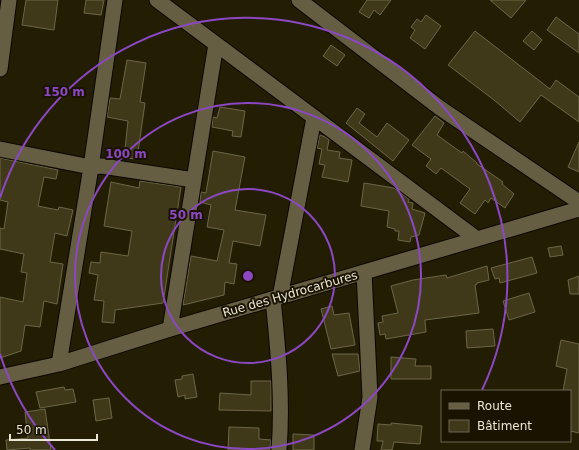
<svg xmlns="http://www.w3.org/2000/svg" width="579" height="450" font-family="'DejaVu Sans',sans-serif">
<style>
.building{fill:#403919;stroke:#6c6649}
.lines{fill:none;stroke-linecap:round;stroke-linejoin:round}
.minor-casing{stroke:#0c0700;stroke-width:17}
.minor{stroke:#655e42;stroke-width:15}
.ring{fill:none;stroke:#8c48c2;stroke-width:2}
.labels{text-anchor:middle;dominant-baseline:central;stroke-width:4;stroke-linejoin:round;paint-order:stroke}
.street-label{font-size:12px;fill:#eae6d6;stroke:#1a1300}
.centre{fill:#8c48c2;stroke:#1a1300;stroke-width:2}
.ring-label{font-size:12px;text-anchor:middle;font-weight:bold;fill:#8c48c2;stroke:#1a1300;stroke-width:4;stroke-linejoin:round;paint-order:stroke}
</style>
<rect width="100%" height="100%" fill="#231d03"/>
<path class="building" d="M26,0h32l-4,30 -32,-5z
M86,0h18l-3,15 -17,-2z
M367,0h24l-11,15 -6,-5 -5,8 -10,-6z
M490,0h36l-15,18z
M426,15l15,11 -16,23 -15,-11 5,-8 -4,-3 6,-8 4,3z
M556,17l23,17v19l-32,-23z
M475,31l75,58 6,-9 23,17v25l-38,-27 -21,27 -26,-22 -46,-35z
M532,31l10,9 -8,10 -11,-9z
M331,45l14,10 -8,11 -14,-10z
M127,60l19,3 -6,39 5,1 -8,56 -13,-1 4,-37 -21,-4 3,-19 10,1z
M220,107l25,4 -4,26 -9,-1 1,-5 -21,-4 1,-10 4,1z
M357,108l8,6 -6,9 18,14 10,-14 22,17 -16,21 -47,-38z
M435,116l9,7 -7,12 25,18 1,-2 14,12v1l26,18 -1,2 12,10 -9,14 -14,-10 -3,5 -3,-3 -10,14 -15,-11 10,-14 -29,-21 -5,6 -10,-8 5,-7 -19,-14z
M320,135l5,2 4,3 -2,10 13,2 -1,6 13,2 -4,22 -26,-5 3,-12 -6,-1 3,-15 -5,-1z
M579,142v30l-11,-5z
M213,151l32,6 -10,53 31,5 -6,31 -27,-5 -4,22 8,1 -3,20 -9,-2 -1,13 -41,10 8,-49 26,5 7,-31 -17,-3 4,-22 -11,-3 1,-10 5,1z
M0,158l58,12 -2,9 -12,-2 -6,29 20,4 1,-3 14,3 -6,26 -12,-3 -5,29 13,2 -6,40 -13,-3 -4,26 -15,-2 -4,26 -21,7v-61l23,5 4,-29 -6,-1 3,-18 -24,-5v-21l4,1 4,-27 -8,-2z
M140,181l41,6 -18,116 -48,7 -1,13 -12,-1 2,-21 -10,-1 4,-25 -9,-2 2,-11 9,1 1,-11 27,4 4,-25 -28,-5 7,-44 28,6z
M364,183l30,5 15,11 -1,3 5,1 -1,6 13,4 -6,22 -8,2 -1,5 -12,-2 1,-9h-4v-2l-8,-2 2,-16 -28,-5z
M561,246l2,9 -13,2 -2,-9z
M532,257l5,16 -37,10 -1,-5 -4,1 -4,-11z
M487,266l2,14 -12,3v1l-2,1 4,28 -54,7 1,12 -40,7 -1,-5 -5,1 -2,-12 5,-1 -1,-6 16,-3 -7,-27 22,-6 33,-5 1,3z
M579,276v18h-9l-2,-14z
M529,293l6,19 -26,8 -6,-19z
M332,306l2,9 15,-2 6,32 -24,4 -10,-40z
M493,329l2,17 -28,2 -1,-17z
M561,340l18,4v89l-9,-2v-40h-7l4,-22 -11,-3z
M332,354h26l2,17 -22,5z
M391,357l25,2 -1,7h16v13h-40z
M193,374l4,23 -12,2v-4l-7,2 -3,-17 7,-1v-3z
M251,381h20v30l-52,-1 1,-17 31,2z
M64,387l1,3 8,-1 3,13 -36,6 -4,-16z
M109,398l3,20 -16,3 -3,-21z
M45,409l6,41h-21v-2l-23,2 -1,-10 22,-2 -3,-26z
M391,423l31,3 -2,18 -26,-2 -2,8h-11l2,-9h-6l1,-17 13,1z
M229,427l30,1v11l12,1 -1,10h-42z
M293,434l21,1v15h-21z"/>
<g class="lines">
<g class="minor-casing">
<path id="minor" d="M157,0l320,239
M299,0l141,108 139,94
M0,69l9,-69
M0,149l91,18 11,-1 92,14
M280,297l34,-179
M273,299c5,50 10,100 6,151
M170,329l46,-285
M59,364l32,-197 24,-167
M0,377l59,-13 111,-35 409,-120
M362,450l8,-53 -6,-125"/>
</g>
<use href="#minor" class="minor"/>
</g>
<g class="ring">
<circle cx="248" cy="276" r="87"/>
<circle cx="248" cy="276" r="173"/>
<path d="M55 450A260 260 0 0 1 0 354M0 198A260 260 0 1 1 482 390"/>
</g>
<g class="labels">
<g class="street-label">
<text transform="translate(290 294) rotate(-16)">Rue des Hydrocarbures</text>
</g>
</g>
<circle cx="248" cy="276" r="6" class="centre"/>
<g class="ring-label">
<text x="64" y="96">150 m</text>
<text x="126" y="158">100 m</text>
<text x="186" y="219">50 m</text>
</g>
<rect x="441" y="390" width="130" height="52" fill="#1a1300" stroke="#6d6756"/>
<rect x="449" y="403" width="20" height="6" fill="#655e42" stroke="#6d6756"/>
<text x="477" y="410" font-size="12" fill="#eae6d6">Route</text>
<rect x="449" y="420" width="20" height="12" fill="#403919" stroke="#6d6756"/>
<text x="477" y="430" font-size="12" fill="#eae6d6">Bâtiment</text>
<path d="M10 434v6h87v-6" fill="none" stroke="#eae6d6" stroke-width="2"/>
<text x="16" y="434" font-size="12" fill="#eae6d6" stroke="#1a1300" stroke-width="3" paint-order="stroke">50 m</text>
</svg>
